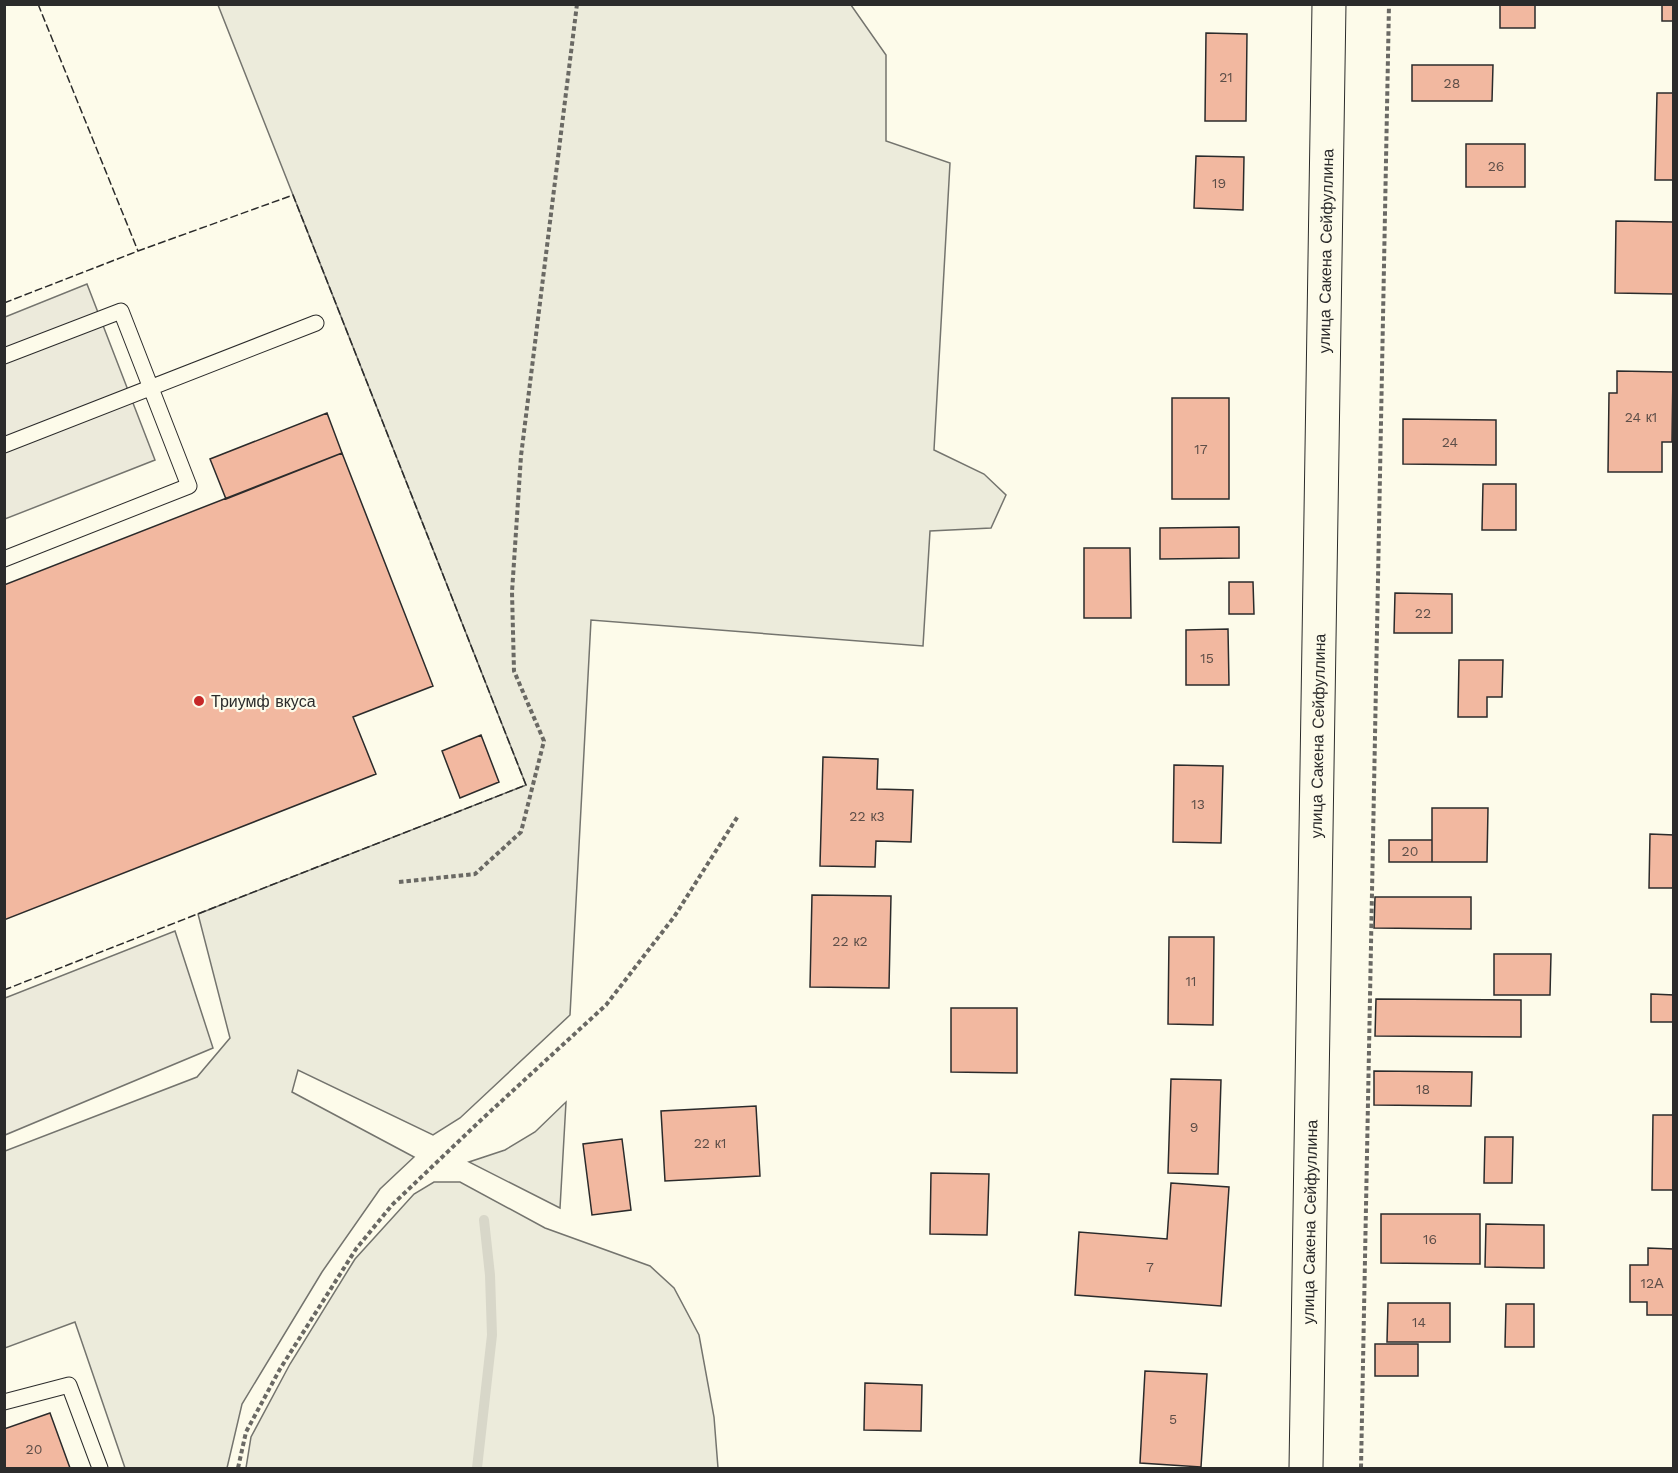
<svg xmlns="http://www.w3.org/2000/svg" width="1678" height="1473" font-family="'Work Sans',sans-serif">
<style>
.green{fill:#ecebdb;stroke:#74746e;stroke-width:1.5}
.parking{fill:#eceadb;stroke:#74746e;stroke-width:1.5}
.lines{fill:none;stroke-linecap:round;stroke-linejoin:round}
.stream{stroke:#d8d7c9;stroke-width:10}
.building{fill:#f2b8a0;stroke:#2b2b2b;stroke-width:1.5}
.lane-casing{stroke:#2b2b2b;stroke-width:17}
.secondary-casing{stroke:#2b2b2b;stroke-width:35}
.path{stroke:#6a6964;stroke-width:4;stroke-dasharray:4.5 3;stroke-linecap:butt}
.lane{stroke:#fdfbea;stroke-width:15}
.secondary{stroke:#fdfbea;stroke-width:33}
.fence{stroke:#2b2b2b;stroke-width:1.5;stroke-dasharray:8 3;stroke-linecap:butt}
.poi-dot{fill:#c62828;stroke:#fdfbea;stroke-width:2}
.labels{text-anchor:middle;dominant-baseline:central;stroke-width:4.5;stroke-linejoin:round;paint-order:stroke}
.number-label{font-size:14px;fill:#5d4e48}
.street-label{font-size:16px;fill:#2b2b2b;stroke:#fdfbea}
.poi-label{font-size:16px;fill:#2b2b2b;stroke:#fdfbea;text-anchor:start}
</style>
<rect width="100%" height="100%" fill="#fdfbea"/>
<path class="green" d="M218,5h633l35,50v86l64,22 -16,287 50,24 22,21 -15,33 -61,3 -7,115 -332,-26 -21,395 -110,103 -27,17 -135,-65 -6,22 122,65 -34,32 -58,83 -80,132 -15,64h-102l-50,-146 -70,26v-197l192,-74 33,-39 -32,-124 328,-129z
M566,1102l-6,106 -91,-46 36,-12 30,-18z
M434,1182h26l85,46 105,38 24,22 25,47 15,82 4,51h-472l5,-31 39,-73 65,-105 59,-65z"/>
<path class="parking" d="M87,284l68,176 -150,59v-202z
M175,931l38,117 -208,87v-137z"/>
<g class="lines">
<path class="stream" d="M477,1468l15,-133 -2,-60 -6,-55"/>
</g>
<path class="building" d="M1500,4h35v24h-35z
M1662,4h12v17h-12z
M1206,33l41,1 -1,87h-41z
M1412,65h81l-1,36h-80z
M1657,93h17v87h-19z
M1466,144h59v43h-59z
M1196,156l48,1 -1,53 -49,-2z
M1616,221l58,1v72l-59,-1z
M1617,371l56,1 -1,70h-10v30h-54l1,-79h8z
M1172,398h57v101h-57z
M327,413l15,40 -116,46 -16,-40z
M1403,419l93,1v45l-93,-1z
M342,453l91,233 -80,31 23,57 -372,146v-335z
M1483,484h33v46h-34z
M1239,527v31l-79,1v-31z
M1084,548h46l1,70h-47z
M1229,582h24l1,32h-25z
M1395,593l57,1v39h-58z
M1228,629l1,56h-43v-55z
M1459,660h44l-1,37h-15v20h-29z
M481,735l18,47 -39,16 -18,-47z
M823,757l55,2 -1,30 36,1 -2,52 -35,-1 -1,26 -55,-1z
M1174,765l49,1 -2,77 -48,-1z
M1432,808h56l-1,54h-55z
M1650,834l24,1v53h-25z
M1389,840h43v22h-43z
M812,895l79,1 -2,92 -79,-1z
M1375,897h96v32l-97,-1z
M1169,937h45l-1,88 -45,-1z
M1494,954h57l-1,41h-56z
M1651,994l23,1v27h-23z
M1376,999l145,1v37l-146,-1z
M951,1008h66v65l-66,-1z
M1374,1071l98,1 -1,34 -97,-1z
M1171,1079l50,1 -3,94 -50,-1z
M756,1106l4,70 -95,5 -4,-70z
M1653,1115h21v75h-22z
M1485,1137h28l-1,46h-28z
M622,1139l9,71 -39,5 -9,-71z
M931,1173l58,1 -2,61 -57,-1z
M1171,1183l58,4 -8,119 -146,-11 4,-63 88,7z
M1381,1214h99v50l-99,-1z
M1486,1224l58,1v43l-59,-1z
M1648,1248l26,1v66h-27v-13h-17v-37h18z
M1388,1303h62v39h-63z
M1506,1304h28v43h-29z
M1375,1344h43v32h-43z
M1145,1371l62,3 -6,93 -61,-4z
M865,1383l57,2 -1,46 -57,-1z
M50,1413l20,55h-66v-39z"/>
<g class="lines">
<g class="lane-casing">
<path id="lane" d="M4,356l117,-45 68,175 -185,73
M4,445l312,-122
M4,1402l65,-17 31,83"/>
</g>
<g class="secondary-casing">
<path id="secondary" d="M1306,1468l23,-1464"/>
</g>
<path class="path" d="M399,882l76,-8 46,-42 23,-91 -30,-70 -2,-79 9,-136 56,-452
M238,1468l8,-36 34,-63 76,-120 36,-44 89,-85 125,-115 68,-88 64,-101
M1361,1468l28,-1464"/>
<use href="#lane" class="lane"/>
<use href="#secondary" class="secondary"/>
<path class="fence" d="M38,4l100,247
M4,303l134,-52 155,-56 233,590 -522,205"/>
</g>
<circle class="poi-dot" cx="199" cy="701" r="6"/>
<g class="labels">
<g class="number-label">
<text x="1226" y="77">21</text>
<text x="1452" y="83">28</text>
<text x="1496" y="166">26</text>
<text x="1219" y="183">19</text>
<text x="1641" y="417">24 к1</text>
<text x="1450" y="442">24</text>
<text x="1201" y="449">17</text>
<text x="1423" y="613">22</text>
<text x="1207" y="658">15</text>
<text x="1198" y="804">13</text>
<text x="867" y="816">22 к3</text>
<text x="1410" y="851">20</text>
<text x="850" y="941">22 к2</text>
<text x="1191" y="981">11</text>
<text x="1423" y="1089">18</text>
<text x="1194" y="1127">9</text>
<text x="710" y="1143">22 к1</text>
<text x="1430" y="1239">16</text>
<text x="1150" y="1267">7</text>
<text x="1652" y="1283">12А</text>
<text x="1419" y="1322">14</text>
<text x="1173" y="1419">5</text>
<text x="34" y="1449">20</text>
</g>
<g class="street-label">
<text transform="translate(1326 251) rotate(-89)">улица Сакена Сейфуллина</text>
<text transform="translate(1318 736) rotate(-89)">улица Сакена Сейфуллина</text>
<text transform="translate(1310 1222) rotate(-89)">улица Сакена Сейфуллина</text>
</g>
<g class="poi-label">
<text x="211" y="701">Триумф вкуса</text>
</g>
</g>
<rect width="1678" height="1473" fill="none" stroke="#2b2b2b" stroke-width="12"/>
</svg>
